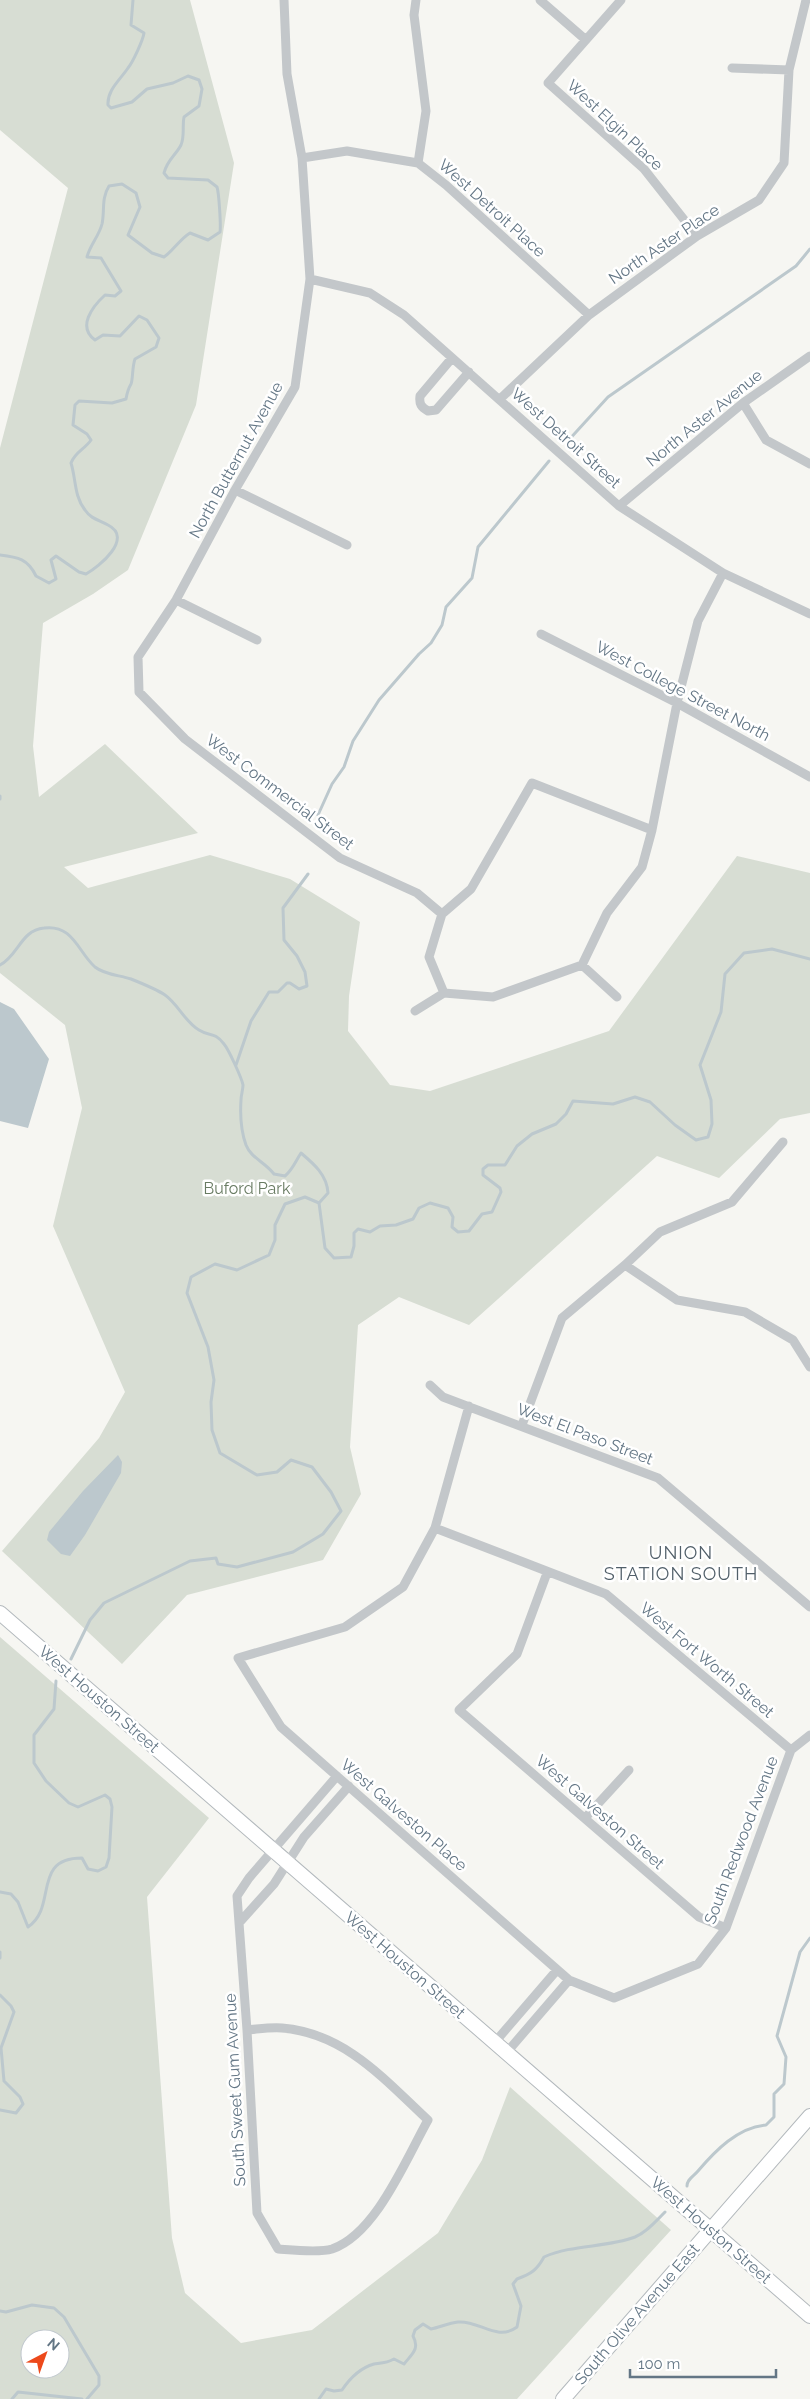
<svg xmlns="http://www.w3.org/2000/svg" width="810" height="2399" font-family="Raleway,sans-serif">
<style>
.green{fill:#d7ddd3;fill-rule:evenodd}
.water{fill:#bcc8cd}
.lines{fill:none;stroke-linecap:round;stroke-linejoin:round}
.stream{stroke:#bcc8cd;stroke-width:3}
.secondary-casing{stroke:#b3b9bd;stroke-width:16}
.street{stroke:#c3c7ca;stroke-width:9}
.secondary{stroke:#fff;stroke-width:14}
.labels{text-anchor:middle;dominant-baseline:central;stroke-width:5;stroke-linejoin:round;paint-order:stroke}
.street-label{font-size:16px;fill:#637685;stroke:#fff}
.park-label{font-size:16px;fill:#687b62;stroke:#fff}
.neighbourhood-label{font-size:18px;letter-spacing:1px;fill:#515f69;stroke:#fff}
</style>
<rect width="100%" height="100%" fill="#f6f6f2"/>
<path class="green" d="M0,0h190l44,163 -38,242 -68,165 -35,24 -50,29 -10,123 6,51 66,-53 93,89 -134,34 24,21 122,-33 80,24 70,43 -11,74 -1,35 42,54 40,6 179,-60 128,-175 73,17v240l-30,6 -61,59 -62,-22 -188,169 -70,-28 -41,28 -8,122 11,47 -38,66 -136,35 -65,69 -120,-113 97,-113 26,-46 -72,-166 29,-118 -17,-83 -65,-52v-525l68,-260 -68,-58z
M0,1637l209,181 -62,79 25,341 13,55 56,50 71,-13 126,-97 44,-73 28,-73 161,143 -154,169h-517zM30,2339h30v30h-30z"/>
<path class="water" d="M0,1002l14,7 35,50 -21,69 -28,-7z
M118,1455l4,7 -1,11 -36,62 -15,21 -9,-2 -14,-14 2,-8 34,-41z"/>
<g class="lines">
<path class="stream" d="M566,443l42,-46 188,-131 14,-17
M0,555c18,2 28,4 36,21l13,7 7,-4 -5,-19 5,-4 23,16 7,2c13,-7 48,-36 22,-49 -9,-5 -17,-6 -23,-15 -11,-14 -9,-31 -14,-47 4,-11 14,-14 20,-23l-4,-6 -14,-9 2,-20 4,-4 33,2 14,-4c1,-6 2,-10 5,-15 2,-4 1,-17 4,-25l21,-12 3,-9 -12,-18 -8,-4 -19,20 -17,-1 -8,5c-18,-13 -3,-33 10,-45l10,1 6,-5 -20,-33 -14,-1c3,-12 12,-21 15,-33 3,-14 -1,-25 7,-38l13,-2 14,9 4,14 -12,28 24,18 12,4c9,-6 16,-18 26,-24l18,7 12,-8c1,-6 -1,-39 -3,-45l-9,-7 -40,-2 -4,-5c3,-13 12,-18 17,-28 4,-10 1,-19 3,-28l15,-11 3,-17 -3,-9 -11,-4 -15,7 -26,6 -15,13 -21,6 -3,-3c-1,-15 12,-25 20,-37 5,-6 15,-28 16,-35l-13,-8 2,-25
M0,796v3
M318,815l14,-31 12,-17 9,-26 26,-41 40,-46 12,-11 11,-18 4,-18 26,-29 6,-31 71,-86
M0,965c18,-9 21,-35 44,-37 29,-4 34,24 51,39 10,8 24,8 36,12 10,4 25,10 34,16 13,9 20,27 34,35 11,7 15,1 25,14 5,6 18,35 19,41 0,5 -2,10 -2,15 -1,15 0,31 5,45 5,13 19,17 28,29l11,2c8,-7 10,-14 16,-23 13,11 26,22 27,40l-9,10 -14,-6 -20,7 -10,21v15l-6,15 -32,15 -22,-6 -24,13 -4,16 21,54 6,33 -3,22 1,28 8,23 37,22 20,-3 14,-12 21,7 19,25 10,19 -18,23 -30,18 -56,15 -19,-3 -2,-6 -26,3 -86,42 -14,17 -19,39
M236,1065l15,-44 18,-29h9l9,-9h3l9,6 8,-3 -2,-14 -8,-16 -13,-16 -1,-32 25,-34
M319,1203l6,45 9,10 17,-1 3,-11v-13l4,-4 12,3 10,-6 16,-1 17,-6 6,-11 11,-5 18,5 5,9 -1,10 6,5 11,-1 13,-17 10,-2 9,-20 -1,-4 -17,-13v-6l5,-4h17l12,-19 15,-12 24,-10 10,-10 7,-13 40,3 22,-7 15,5 25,23 21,15 12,-3 4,-13 -1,-24 -11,-35 21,-53 4,-38 19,-21 28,-4 38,10
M0,1892l11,2 7,8 10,25c30,-20 3,-69 54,-69l6,11 10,2 8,-4 3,-9 3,-51 -2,-8 -5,-4 -27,12 -9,-4 -23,-22 -12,-18v-28l20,-26 2,-28
M0,1952v6
M0,1995l11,11 3,6 -13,36 3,33 16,16 3,7 -7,9 -16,-3
M687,2186c0,-7 6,-9 11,-15 17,-20 40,-44 68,-46l8,-8v-23l10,-10 2,-27 -9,-21 23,-84 10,-14
M0,2311l6,1 26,-7 22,3 10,9 35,59v9l-12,14
M12,2399l6,-7 64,7
M319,2399l7,-10 8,2 8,-1c8,-12 18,-22 32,-26 7,-1 13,-1 20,-5l10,5c8,-10 16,-15 9,-28l2,-6 8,-6 8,5c9,-2 18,-6 27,-7 21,-2 39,20 59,5l4,-21 -8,-22 4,-5c14,-5 20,-9 27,-22 29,-13 62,-9 91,-20 12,-5 21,-16 30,-25"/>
<g class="secondary-casing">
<path id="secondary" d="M0,1613l810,703
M563,2399l247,-283"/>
</g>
<path class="street" d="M284,0l3,74 15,84 8,121 -15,108 -60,103 -59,110 -38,57 1,35 46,47 155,119 77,35 25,21
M416,0l-2,15 12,96 -8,52
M540,0l46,40
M621,0l-73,83 96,86 53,67
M732,68l57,2
M302,158l45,-7 71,12 28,22 143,130
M310,279l60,14 34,22 215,191 104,67 87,41
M452,358l-32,38c-1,8 1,11 8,15l8,-1 33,-38
M500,399l89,-84 108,-79 62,-36 25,-37 5,-93 17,-70
M743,403l23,37 44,24
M235,490l112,55
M619,506l124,-103 67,-47
M176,600l81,40
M541,634l136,69 133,74
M582,965l35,32
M444,993l-15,-36 13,-43 29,-25 61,-106 120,47
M415,1011l29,-18 49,4 89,-32 25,-52 35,-46 10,-37 25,-127 21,-82 25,-48
M625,1265l52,35 68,12 48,28 17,27
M430,1385l13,12 215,81 152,129
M469,1406l-34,122 -32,59 -58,40 -107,31 43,69 288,253 45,18 84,-34 28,-36 65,-178 19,-15
M522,1425l40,-107 63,-53 35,-33 72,-30 51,-60
M435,1528l171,66 185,156
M547,1573l-30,81 -58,56 240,207 27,11
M585,1818l44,-48
M239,1923l35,-39 30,-47 45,-51
M247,2030c12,-1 24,-3 35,-2 63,5 103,52 146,92 -22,39 -52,114 -96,129 -13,4 -40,1 -54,0l-21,-36 -10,-183 -10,-134 12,-18 88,-102
M495,2042l62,-72
M507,2052l62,-72"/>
<use href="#secondary" class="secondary"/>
</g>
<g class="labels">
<g class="street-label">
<text transform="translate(615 125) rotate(43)">West Elgin Place</text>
<text transform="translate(492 208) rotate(42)">West Detroit Place</text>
<text transform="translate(664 244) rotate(-34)">North Aster Place</text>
<text transform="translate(704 418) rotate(-39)">North Aster Avenue</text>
<text transform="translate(566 438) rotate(42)">West Detroit Street</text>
<text transform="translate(236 460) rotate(-61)">North Butternut Avenue</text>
<text transform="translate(683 691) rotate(28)">West College Street North</text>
<text transform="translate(280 792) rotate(37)">West Commercial Street</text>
<text transform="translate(585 1434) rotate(21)">West El Paso Street</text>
<text transform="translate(707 1660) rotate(40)">West Fort Worth Street</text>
<text transform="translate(99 1699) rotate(41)">West Houston Street</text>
<text transform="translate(600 1812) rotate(41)">West Galveston Street</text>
<text transform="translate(404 1815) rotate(41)">West Galveston Place</text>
<text transform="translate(741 1840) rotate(-69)">South Redwood Avenue</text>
<text transform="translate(405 1965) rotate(41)">West Houston Street</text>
<text transform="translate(235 2090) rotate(-93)">South Sweet Gum Avenue</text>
<text transform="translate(711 2230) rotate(41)">West Houston Street</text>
<text transform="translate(637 2314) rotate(-49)">South Olive Avenue East</text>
</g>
<g class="park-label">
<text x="247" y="1188">Buford Park</text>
</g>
<g class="neighbourhood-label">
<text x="681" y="1552">UNION<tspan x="681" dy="21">STATION SOUTH</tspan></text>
</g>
</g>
<g transform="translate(45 2354) rotate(41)"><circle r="24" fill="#ffffff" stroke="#c1c8ce"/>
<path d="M0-4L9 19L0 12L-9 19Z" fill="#ed491b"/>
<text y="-8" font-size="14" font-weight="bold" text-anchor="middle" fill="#637685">N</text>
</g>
<path d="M630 2369v8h146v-8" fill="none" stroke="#637685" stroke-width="2.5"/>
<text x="638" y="2369" font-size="15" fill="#637685" stroke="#ffffff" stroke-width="4" paint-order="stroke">100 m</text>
</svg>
